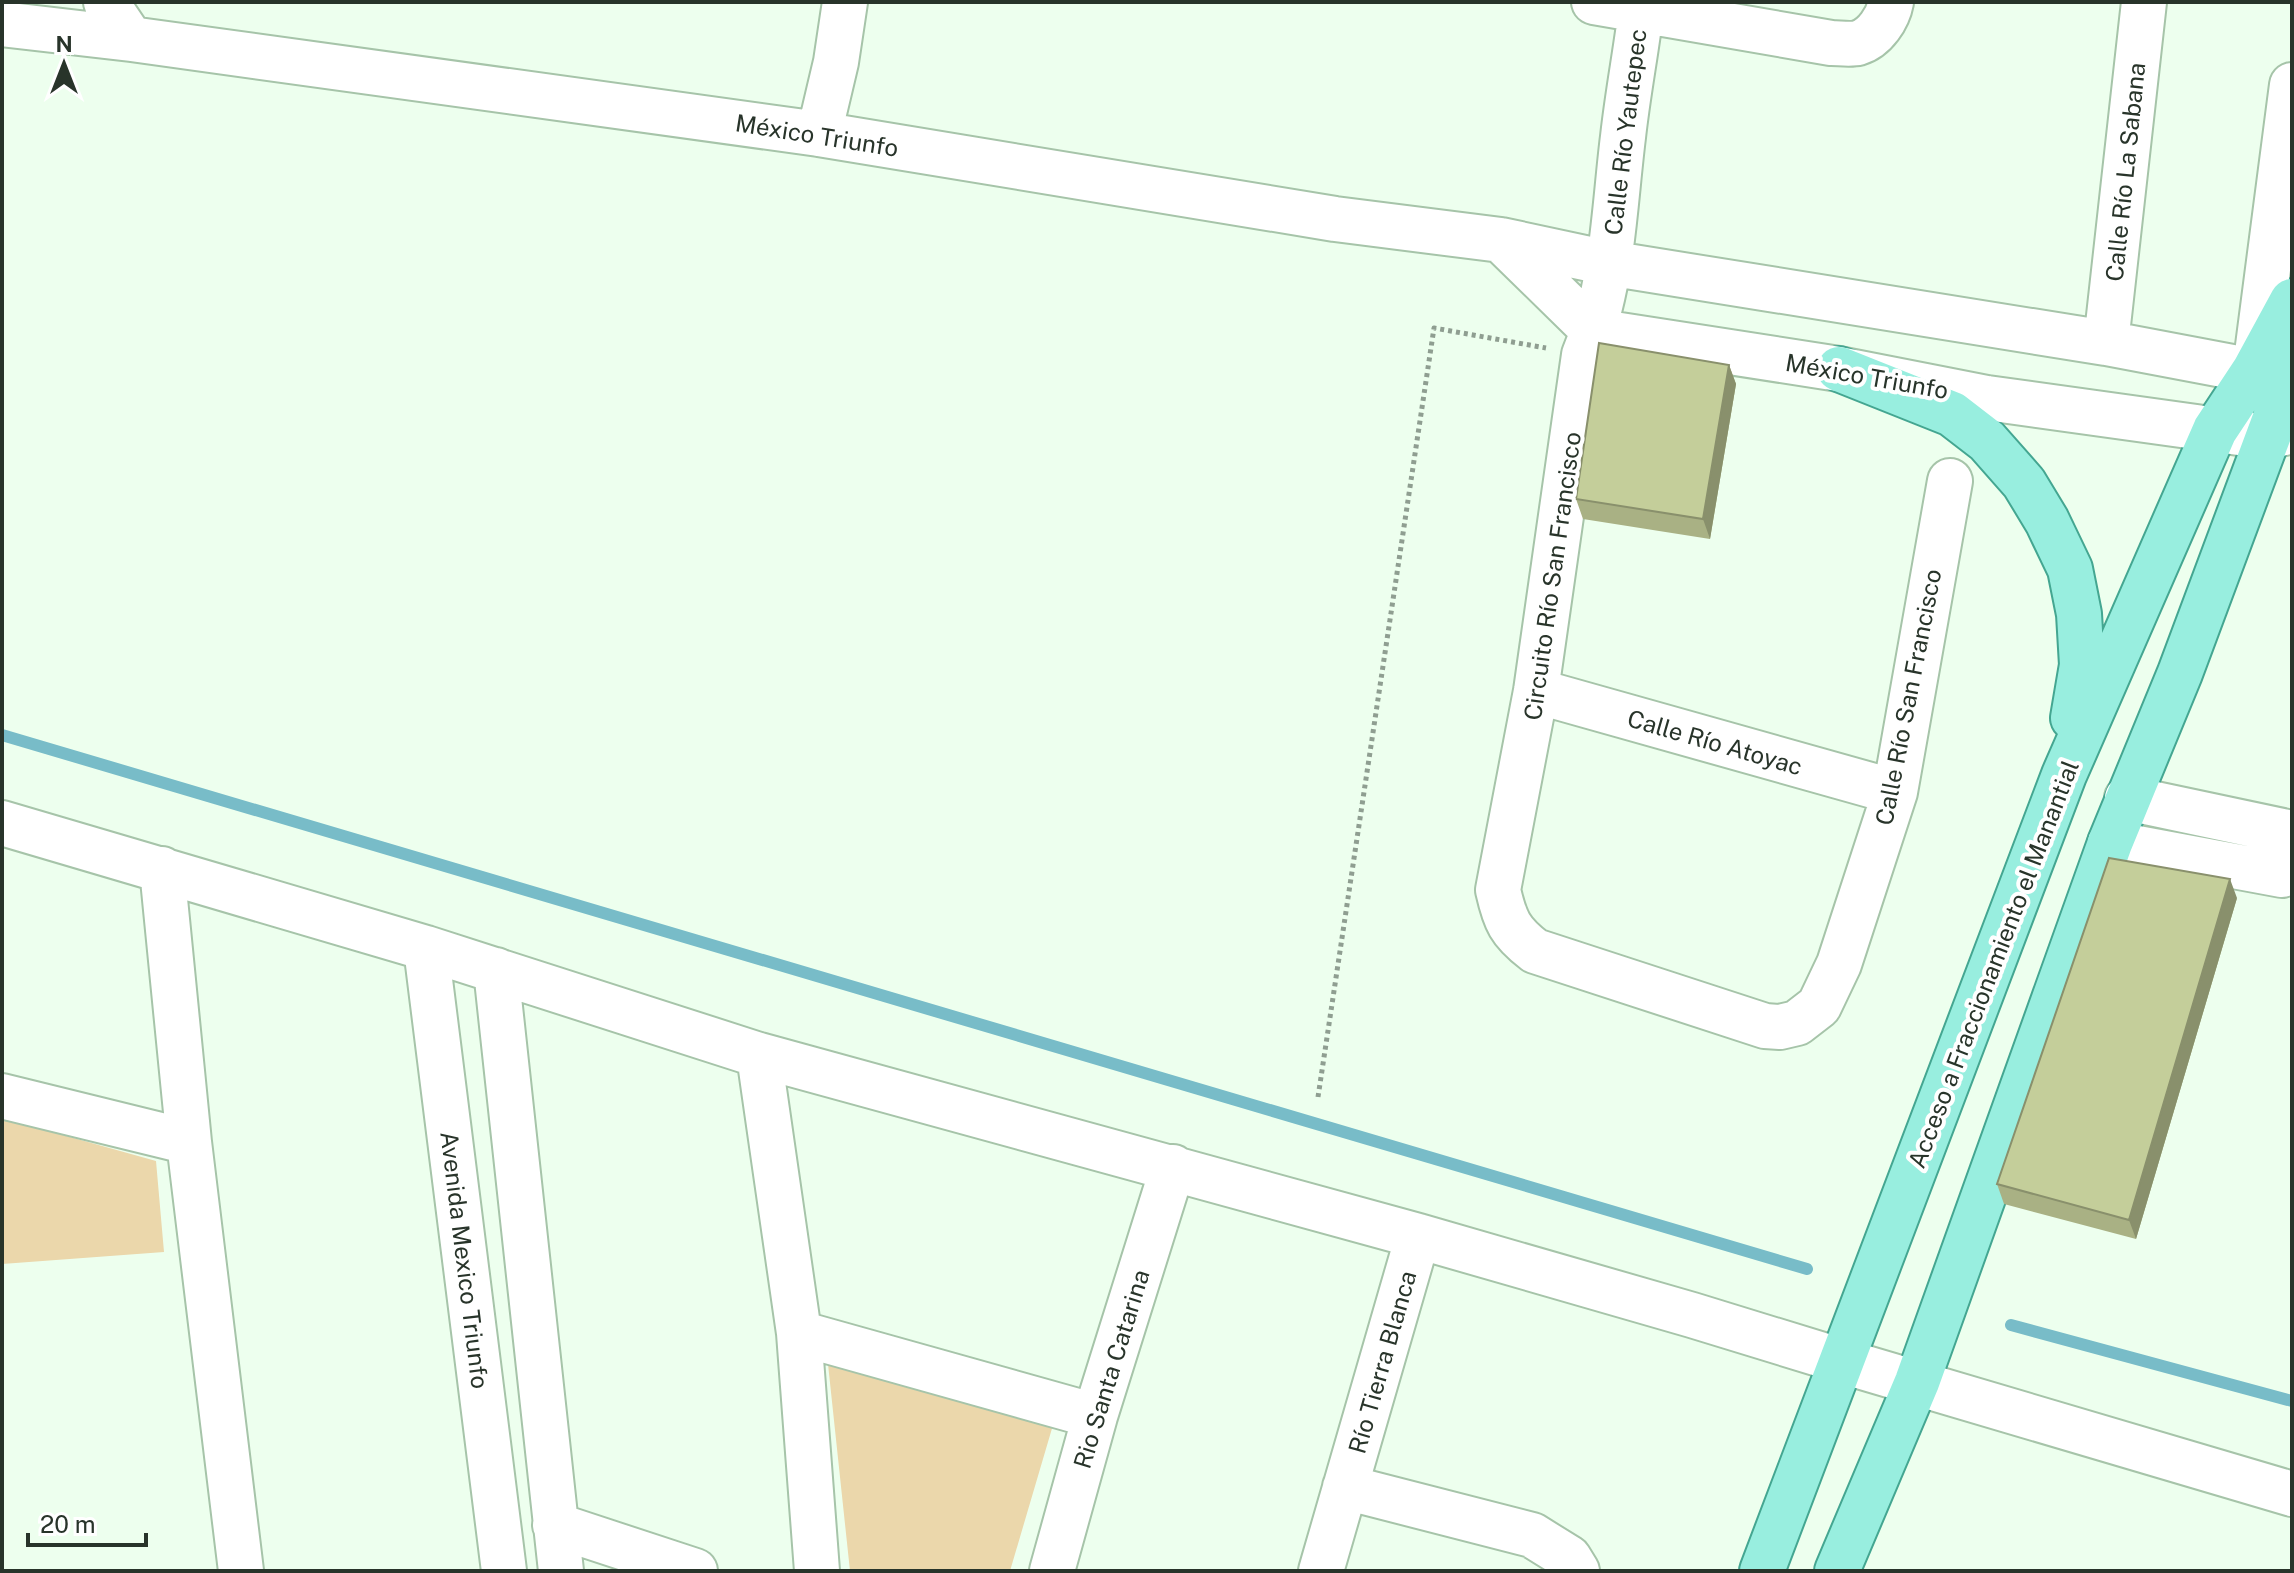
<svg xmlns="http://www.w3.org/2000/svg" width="2294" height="1573" font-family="'Public Sans',sans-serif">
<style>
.green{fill:#ebd7ab}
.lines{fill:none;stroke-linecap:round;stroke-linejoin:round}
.stream{stroke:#78bcc8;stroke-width:12}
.minor-casing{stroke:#a6c4a9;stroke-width:48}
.major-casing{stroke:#44a691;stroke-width:48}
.path{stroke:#8f9e91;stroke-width:5;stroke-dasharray:4 4;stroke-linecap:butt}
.minor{stroke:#fff;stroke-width:44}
.major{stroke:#98eedf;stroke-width:44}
.wall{fill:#a9b184}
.shaded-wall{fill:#89906c}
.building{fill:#c4ce9a;stroke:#89906c;stroke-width:2}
.labels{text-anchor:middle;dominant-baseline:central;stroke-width:8;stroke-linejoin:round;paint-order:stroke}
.street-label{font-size:24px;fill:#28342a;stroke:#fff}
</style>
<rect width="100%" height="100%" fill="#edffee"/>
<path class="green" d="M2,1118l154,43 8,91 -162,12z
M828,1364l225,61 -43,146h-160z"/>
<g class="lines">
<path class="stream" d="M2,735l1805,534
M2011,1325l281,76"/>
<g class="minor-casing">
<path id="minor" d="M106,2l25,37
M1594,2l237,41c8,0 19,2 27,0 17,-5 30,-25 33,-41
M1642,2c-5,45 -14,89 -19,135 -9,72 -10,150 -39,218l-48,336 -38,199c7,31 12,42 37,61l230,75 15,1 17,-4 22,-17 20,-42 56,-172 55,-311
M2,24l129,15 688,95 516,85 166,21 107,23 498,80 148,28 32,14
M819,134l17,-72 9,-60
M1501,240l93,91 245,38 148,29 281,39 24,-6
M2106,343l38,-341
M2255,369l37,-284
M1536,691l359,101
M2127,798l165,35
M2,823l424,125 333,107 659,181 274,79 150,46 450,133
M2110,843l172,32
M162,869l27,273 52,429
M426,948l78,623
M496,970l65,601
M759,1055l40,278 18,238
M2,1096l187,46
M799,1333l296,83
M1345,1487l187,48 37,23 8,13
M555,1525l140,46
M1052,1571l43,-155 78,-249
M1321,1571l97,-335"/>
</g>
<g class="major-casing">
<path id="major" d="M1839,369l113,45 35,27 37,42 23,38 23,48 9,45 3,51 -9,53
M1762,1571l302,-796 151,-345 39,-59 38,-70
M1837,1571l80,-189 193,-539 70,-170 107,-287 5,-31"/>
</g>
<path class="path" d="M1318,1097l116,-769 112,20"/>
<use href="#minor" class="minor"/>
<use href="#major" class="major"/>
</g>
<path class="wall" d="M1729,365l7,19 -26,155 -127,-20 -7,-20z
M2237,898l-101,341 -132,-35 -7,-20z"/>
<path class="shaded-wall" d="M1729,365l7,19 -26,155 -7,-20z
M2230,879l7,19 -101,341 -7,-19z"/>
<path class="building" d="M1599,343l130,22 -26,154 -127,-20z
M2109,858l121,21 -101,341 -132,-36z"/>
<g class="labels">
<g class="street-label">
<text transform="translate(1625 132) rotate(-83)">Calle Río Yautepec</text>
<text transform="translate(817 135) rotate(9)">México Triunfo</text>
<text transform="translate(2125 172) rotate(-84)">Calle Río La Sabana</text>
<text transform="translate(1867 376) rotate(10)">México Triunfo</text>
<text transform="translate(1552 576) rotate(-82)">Circuito Río San Francisco</text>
<text transform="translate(1908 697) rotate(-79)">Calle Río San Francisco</text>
<text transform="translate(1715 742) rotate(16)">Calle Río Atoyac</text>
<text transform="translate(1993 964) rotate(-69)">Acceso a Fraccionamiento el Manantial</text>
<text transform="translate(465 1260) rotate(83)">Avenida Mexico Triunfo</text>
<text transform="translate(1382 1362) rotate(-74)">Río Tierra Blanca</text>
<text transform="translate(1111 1369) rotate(-73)">Rio Santa Catarina</text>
</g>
</g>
<rect width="2294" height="1573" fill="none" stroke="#28342a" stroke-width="8"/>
<g transform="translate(64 64)" stroke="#ffffff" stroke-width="6" paint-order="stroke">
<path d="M0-6L14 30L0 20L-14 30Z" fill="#28342a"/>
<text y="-12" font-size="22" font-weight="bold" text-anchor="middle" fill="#28342a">N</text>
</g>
<path d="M28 1533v12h118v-12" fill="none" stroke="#28342a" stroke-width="4"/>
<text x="40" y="1533" font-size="24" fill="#28342a" stroke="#ffffff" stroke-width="6" paint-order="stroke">20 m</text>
</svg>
